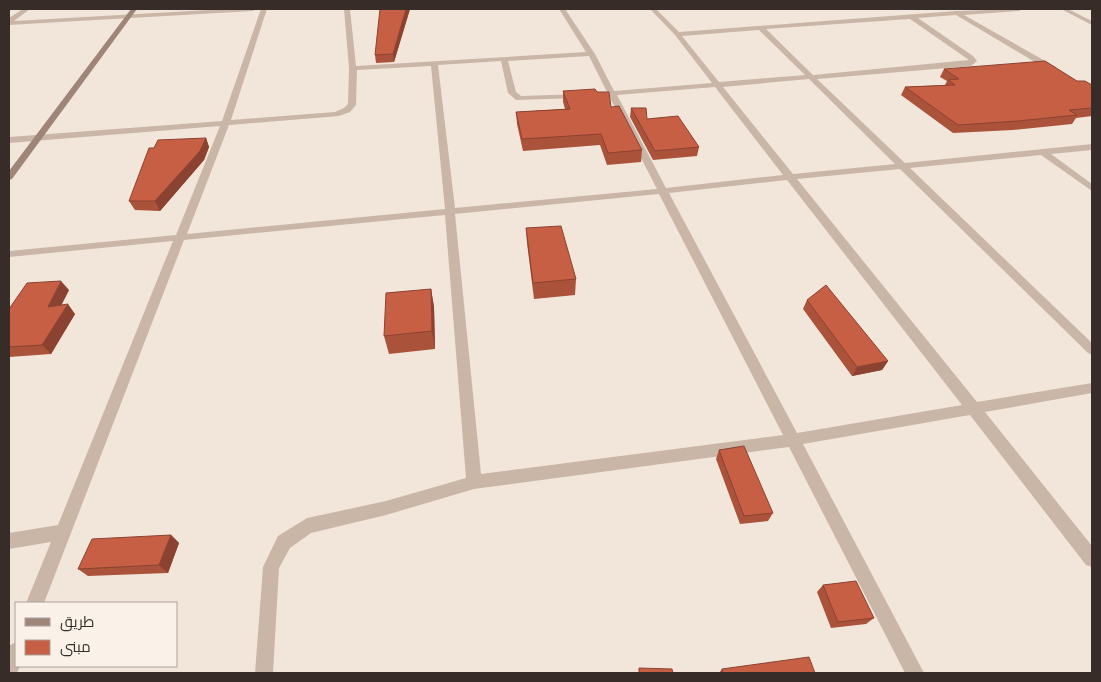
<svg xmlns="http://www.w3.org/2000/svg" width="1101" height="682" font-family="'Public Sans',Cairo,sans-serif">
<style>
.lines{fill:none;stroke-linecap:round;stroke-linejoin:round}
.street{fill:#cab6a7;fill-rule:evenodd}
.secondary{fill:#9e8578;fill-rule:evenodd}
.wall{fill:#ab523b}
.shaded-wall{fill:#8b4230}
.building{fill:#c75f45;stroke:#8b4230}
</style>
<rect width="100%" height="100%" fill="#f2e6db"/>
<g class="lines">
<path class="street" d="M23,9h7l-16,12 211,-12h31l-3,2 -244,14v-7z
M261,9h6l-36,111 104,-8 9,-4 4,-4 1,-36 -5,-59h6l6,57 230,-14 -27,-43h6l30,45 19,37 98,-8 -37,-48 -25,-26h6l23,23 277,-21 66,-2 -3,2 -55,4 92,52v4h-6l-94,-56 -38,3 55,38 4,5 -6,5 -154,13 88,84 187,-19v6l-41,4 41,30v7l-51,-36 -131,13 182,175v12l-4,-2 -188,-184 -103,10 180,223 115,-19v10l-107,19 107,134v21l-6,-2 -116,-150 -167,29 121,229h-19l-116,-226 -315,42 -88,26 -75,18 -21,15 -11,20 -6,105h-18l8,-106 15,-31 29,-18 79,-17 80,-23 -21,-263 -261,25 -140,363h-18l25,-61 -42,7v-16l49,-8 115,-284 -164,16v-6l167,-16 44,-109 -211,17v-6l213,-16zM910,19l59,41 -156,15 -47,-46zM759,30l46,45 -86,7 -37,-46zM589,56l18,36 -6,2 8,2 48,93 -202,19 -17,-143 63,-4 7,32 8,7 62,-2h3v-4l-60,2 -5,-4 -8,-31zM431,66l14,143 -258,25 42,-109 110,-9 11,-4 6,-7 1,-35zM809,79l86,85 -102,10 -70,-87zM715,87l68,88 -117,13 -49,-93zM787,180l175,225 -165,28 -128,-240zM659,194l124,241 -302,39 -26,-260z
M1061,9h7l24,12v4z
M16,642v24h4l-3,7h-8v-27z"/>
<path class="secondary" d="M131,9h6l-125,170 -3,1v-9z"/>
</g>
<path class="wall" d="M410,9l-16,53 -18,1 -1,-8z
M944,69l133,12 15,4v31l-16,2 -4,6 -59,6 -60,3 -52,-38 4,-8 40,-2 2,-4 -7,-4z
M563,91l34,1 14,15 31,43 -1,12 -34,3 -7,-20 -77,6 -6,-27 -1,-12 49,-3 -2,-7z
M631,108l16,11 52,28 -2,9 -44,4 -23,-43z
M206,138l3,9 -5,13 -44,51 -25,-1 -6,-9z
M526,228l50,51 -1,16 -41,4 -7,-56z
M431,289l3,18 1,42 -46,5 -5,-18z
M69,290l-8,15 14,9 -24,40 -42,3v-48z
M807,300l81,61 -6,9 -30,6 -49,-67z
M719,450l54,63 -5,8 -28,3 -24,-65z
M171,535l8,8 -11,30 -80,3 -10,-7z
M823,585l51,33 -8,6 -35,4 -14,-36z
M722,669l93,4h-96z"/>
<path class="shaded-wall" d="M406,9h4l-16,53 -1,-8z
M206,138l3,9 -5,13 -44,51 -5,-10z
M61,281l8,9 -13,26 -8,-9z
M431,289l3,18 1,42 -3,-18z
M68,304l7,10 -24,40 -9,-9z
M888,361l-6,9 -30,6 5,-9z
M171,535l8,8 -11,30 -9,-8z"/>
<path class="building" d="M380,9h26l-13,45 -18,1z
M1045,61l32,20h8l7,4v23l-23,2 8,5 -59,6 -60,4 -53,-38 50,-2 -7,-5 11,-1 -15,-10z
M595,89l2,3h12l2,15 8,-1 23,44 -34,3 -7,-19 -79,5 -6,-27 54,-3 -7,-18z
M631,108h15l1,11 31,-3 21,31 -44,4z
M206,138l-6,13 -45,50h-26l20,-53h5l4,-8z
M561,226l15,53 -43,4 -7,-55z
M61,281l-13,26 20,-3 -26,41 -33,2v-38l18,-26z
M826,285l62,76 -31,6 -50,-67z
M431,289l1,42 -48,5 2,-43z
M744,446l29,67 -29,3 -25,-66z
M171,535l-12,30 -81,4 14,-30z
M856,581l18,37 -36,4 -15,-37z
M809,657l6,16h-92l-1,-4z
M639,668l33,1 1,4h-34z"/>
<rect width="1101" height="682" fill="none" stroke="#372c28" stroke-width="20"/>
<rect x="15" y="602" width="162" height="65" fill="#faf1e8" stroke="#aca29b"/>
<rect x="25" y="618" width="25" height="8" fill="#9e8578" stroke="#aca29b"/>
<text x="60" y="627" font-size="15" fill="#372c28">طريق</text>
<rect x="25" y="640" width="25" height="15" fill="#c75f45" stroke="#aca29b"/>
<text x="60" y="652" font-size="15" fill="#372c28">مبنى</text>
</svg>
